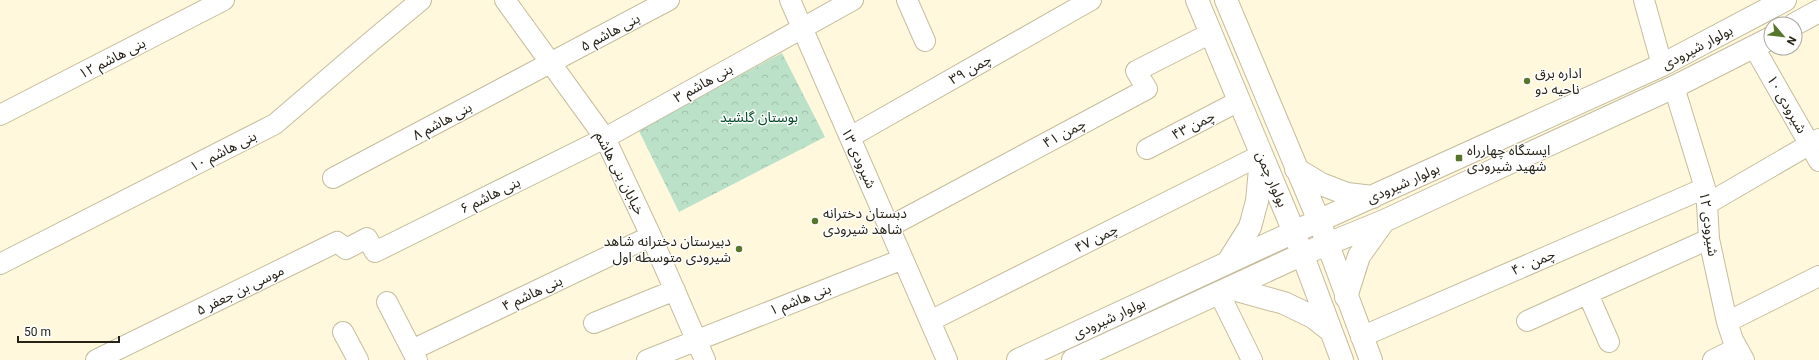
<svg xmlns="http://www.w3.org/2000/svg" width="1819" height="360" font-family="Roboto,'Noto Sans Arabic',sans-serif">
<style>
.park{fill:url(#park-crowns)}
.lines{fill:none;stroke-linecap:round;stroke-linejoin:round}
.minor-casing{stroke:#c5bc9c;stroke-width:22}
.major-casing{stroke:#c5bc9c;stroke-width:24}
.minor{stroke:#fff;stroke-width:20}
.major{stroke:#fff;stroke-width:22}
.poi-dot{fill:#58762b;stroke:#fff;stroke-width:1.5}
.labels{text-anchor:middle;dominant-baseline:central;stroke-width:3;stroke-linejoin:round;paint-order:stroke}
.street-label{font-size:14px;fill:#272317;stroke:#fff}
.poi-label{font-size:14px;fill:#272317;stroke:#fff;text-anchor:start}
.park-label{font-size:14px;fill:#004827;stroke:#fff}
</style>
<defs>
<pattern id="park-crowns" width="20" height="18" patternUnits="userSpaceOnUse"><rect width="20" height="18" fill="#bbe1c8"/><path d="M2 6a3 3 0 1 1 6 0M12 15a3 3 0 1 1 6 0" fill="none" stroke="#a1c1ab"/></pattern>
</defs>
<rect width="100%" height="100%" fill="#fff8dd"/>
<path class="park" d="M782,53l43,84 -146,75 -41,-83z"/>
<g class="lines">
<g class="minor-casing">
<path id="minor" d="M505,0l100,138 46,98 54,124
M790,0l157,360
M907,0l18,41
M1644,0l18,65
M1754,47l65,114
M1674,87l31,101 2,16 2,35 18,83 6,18 11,20
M0,115l224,-115
M850,137l241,-137
M1147,149l92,-48
M333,178l336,-178
M1707,204l112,-65
M889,227l258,-138 -11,-18 75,-38
M0,264l275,-140 92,-79 54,-45
M1219,293l33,67
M1588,294l21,48
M387,302l30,58
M930,321l331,-166
M1527,321l182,-82
M1727,322l92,-46
M594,323l81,-33
M343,332l15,28
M1361,337l344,-149
M412,350l239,-114
M96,360l241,-118 9,7 21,-11 8,14 230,-114 248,-138
M647,360l256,-101
M1713,360l24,-12"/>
</g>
<g class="major-casing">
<path id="major" d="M1197,0l97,232 48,128
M1226,0l93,221 52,139
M1795,24l24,-13
M1296,169l25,15 26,10 26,3
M1228,262l22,-35 7,-26 4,-43
M1229,288l55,15 29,14 18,14
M1346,297l13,-41 25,-35
M1018,360l276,-128 368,-167 123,-65
M1073,360l230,-106 81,-33 75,-35 215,-99 97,-49"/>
</g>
<use href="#minor" class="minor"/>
<use href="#major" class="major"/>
</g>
<g class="poi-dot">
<circle cx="1527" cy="81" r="4"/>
<rect x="1455" y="154" width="8" height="8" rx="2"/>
<circle cx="815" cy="221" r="4"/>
<circle cx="739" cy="249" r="4"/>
</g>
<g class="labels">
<g class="street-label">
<text transform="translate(610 32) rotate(-28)">بنی هاشم ۵</text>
<text transform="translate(1697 47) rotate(-28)">بولوار شیرودی</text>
<text transform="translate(112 58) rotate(-27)">بنی هاشم ۱۲</text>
<text transform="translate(970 69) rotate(-30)">چمن ۳۹</text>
<text transform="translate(703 83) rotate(-29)">بنی هاشم ۳</text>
<text transform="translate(1787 104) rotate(60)">شیرودی ۱۰</text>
<text transform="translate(442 121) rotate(-28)">بنی هاشم ۸</text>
<text transform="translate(1193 125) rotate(-27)">چمن ۴۳</text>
<text transform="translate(1064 133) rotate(-28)">چمن ۴۱</text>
<text transform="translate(223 151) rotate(-27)">بنی هاشم ۱۰</text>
<text transform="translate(859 158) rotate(66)">شیرودی ۱۳</text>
<text transform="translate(620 173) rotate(63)">خیابان بنی هاشم</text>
<text transform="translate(1272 179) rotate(67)">بولوار چمن</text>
<text transform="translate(1403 183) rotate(-24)">بولوار شیرودی</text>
<text transform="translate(490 195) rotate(-26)">بنی هاشم ۶</text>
<text transform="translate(1709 224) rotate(82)">شیرودی ۱۲</text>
<text transform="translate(1096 238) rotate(-27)">چمن ۴۷</text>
<text transform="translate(1533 262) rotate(-23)">چمن ۴۰</text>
<text transform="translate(240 290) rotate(-26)">موسی بن جعفر ۵</text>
<text transform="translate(532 293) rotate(-25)">بنی هاشم ۴</text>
<text transform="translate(800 299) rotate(-21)">بنی هاشم ۱</text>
<text transform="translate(1109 318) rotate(-25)">بولوار شیرودی</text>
</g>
<g class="poi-label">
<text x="1535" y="73">اداره برق<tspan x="1535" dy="16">ناحیه دو</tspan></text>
<text x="1467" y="150">ایستگاه چهارراه<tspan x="1467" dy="16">شهید شیرودی</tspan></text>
<text x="823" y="213">دبستان دخترانه<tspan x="823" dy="16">شاهد شیرودی</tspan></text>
<text x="731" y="241" text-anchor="end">دبیرستان دخترانه شاهد<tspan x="731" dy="16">شیرودی متوسطه اول</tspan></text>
</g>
<g class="park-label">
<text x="759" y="117">بوستان گلشید</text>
</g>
</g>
<g transform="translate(1783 36) rotate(118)"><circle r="19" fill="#ffffff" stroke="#a9a7a2"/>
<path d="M0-3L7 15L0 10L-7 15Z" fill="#58762b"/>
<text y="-6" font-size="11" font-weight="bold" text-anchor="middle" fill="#272317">N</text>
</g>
<path d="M18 336v6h101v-6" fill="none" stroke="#272317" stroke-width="2"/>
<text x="24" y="336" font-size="12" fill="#272317" stroke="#ffffff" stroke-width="3" paint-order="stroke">50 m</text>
</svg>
